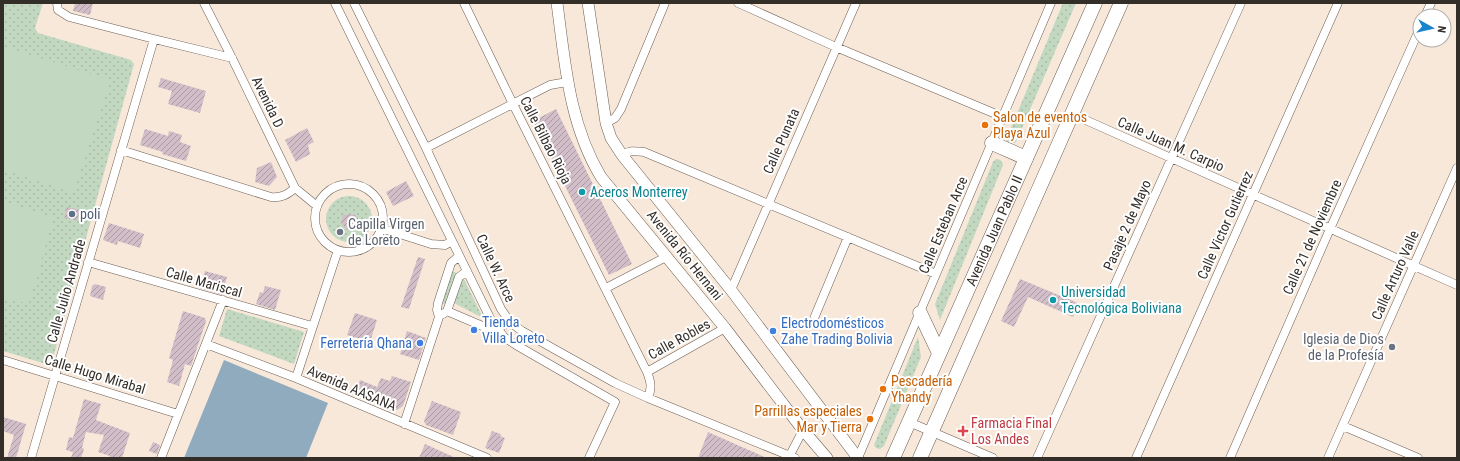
<svg xmlns="http://www.w3.org/2000/svg" width="1460" height="461" font-family="'Roboto Condensed',sans-serif">
<style>
.green{fill:url(#green-dots)}
.pitch{fill:#c2d8c0}
.water{fill:#90abbe}
.building{fill:url(#building-hatch)}
.lines{fill:none;stroke-linecap:round;stroke-linejoin:round}
.minor-casing{stroke:#6c5e53;stroke-width:9}
.tertiary-casing{stroke:#6c5e53;stroke-width:12}
.trunk-casing{stroke:#6c5e53;stroke-width:15}
.minor{stroke:#fff;stroke-width:8}
.tertiary{stroke:#fff;stroke-width:11}
.trunk{stroke:#fff;stroke-width:14}
.food-dot{fill:#e8710a;stroke:#fff;stroke-width:1.5}
.culture-dot{fill:#0f9aa8;stroke:#fff;stroke-width:1.5}
.service-dot{fill:#5c6f8a;stroke:#fff;stroke-width:1.5}
.worship-dot{fill:#6b7280;stroke:#fff;stroke-width:1.5}
.shop-dot{fill:#3f7fe0;stroke:#fff;stroke-width:1.5}
.health-dot{fill:#e0444e;stroke:#fff;stroke-width:1.5}
.labels{text-anchor:middle;dominant-baseline:central;stroke-width:4;stroke-linejoin:round;paint-order:stroke}
.street-label{font-size:14px;fill:#342e29;stroke:#fff}
.food-label{font-size:14px;fill:#c56008;stroke:#fff;text-anchor:start}
.culture-label{font-size:14px;fill:#0d838f;stroke:#fff;text-anchor:start}
.service-label{font-size:14px;fill:#4e5e75;stroke:#fff;text-anchor:start}
.worship-label{font-size:14px;fill:#5b616d;stroke:#fff;text-anchor:start}
.shop-label{font-size:14px;fill:#366cbe;stroke:#fff;text-anchor:start}
.health-label{font-size:14px;fill:#be3a42;stroke:#fff;text-anchor:start}
</style>
<defs>
<pattern id="green-dots" width="8" height="8" patternUnits="userSpaceOnUse"><rect width="8" height="8" fill="#c2d8c0"/><path d="M2 2h.1M6 6h.1" fill="none" stroke="#a7baa5" stroke-width="1.8" stroke-linecap="round"/></pattern>
<pattern id="building-hatch" width="6" height="6" patternUnits="userSpaceOnUse"><rect width="6" height="6" fill="#d1bec8"/><path d="M-1 1l2-2M0 6l6-6M5 7l2-2" fill="none" stroke="#aa9ba2"/></pattern>
</defs>
<rect width="100%" height="100%" fill="#f8e8da"/>
<path class="green" d="M3,3h40l-8,25 3,5 93,27 3,4 -81,294 -3,5 -4,1 -43,-13z
M1063,3h13l-60,139 -6,2 -4,-4z
M996,159c4,0 6,2 7,6l-63,155 -5,-16 58,-142z
M326 219a23 23 0 1 1 46 0a23 23 0 1 1-46 0Z
M452,271l5,2 -10,31h-3l-2,-2z
M463,277l20,41 -29,-15z
M227,309l77,23 -10,32 -75,-28z
M918,337l3,20 -37,89 -4,3 -4,-1 -2,-3z"/>
<path class="pitch" d="M3,46l107,34 -36,113 -71,-23z
M3,202l51,15 -25,87 -26,-7z"/>
<path class="water" d="M224,360l104,43 -22,55h-122z"/>
<path class="building" d="M75,3h18l-3,12 -17,-4z
M161,78l45,13 -6,22 -32,-9 4,-13 -14,-4z
M556,109l76,155 -23,11 -76,-154z
M307,128l7,14 -6,3 2,9 -14,8 -11,-22z
M145,129l23,7 1,-5 13,4 -2,7 11,4 -5,15 -24,-7 1,-2 -23,-7z
M271,162l6,15 -8,9 -14,-4 2,-14z
M406,181l8,15 -21,10 -7,-14z
M67,207l13,3 -3,11 -13,-4z
M354,214l6,7 -3,8 -9,2 -7,-8 2,-8z
M109,223l35,11 -4,14 -22,-7 -1,4 -14,-5z
M418,257l7,2 -16,50 -8,-2z
M205,271l22,6 -5,18 -22,-7z
M1020,279l60,25 -7,13 -45,-20 -14,30 -13,-6z
M95,284l11,3 -3,13 -13,-4 2,-10z
M265,286l16,4 -6,20 -19,-6 4,-12 3,1z
M183,311l22,7 1,3 -15,45 -6,-2 -6,22 -12,-4 6,-22 -4,-2z
M355,313l22,7 -7,22 -23,-7z
M407,331l19,7 -7,22 -19,-6z
M392,376l19,6 -8,24 -6,4 -42,-17 5,-13 17,7 4,-9 9,3z
M84,399l17,5 -5,16 34,13 -8,25h-13l1,-2 -12,-4 6,-17 -18,-3 -4,16 2,1 -3,9h-10l2,-6 -7,-2 3,-13 4,1z
M432,401l29,11 -8,23 -27,-10 -2,-4z
M3,417l23,7 -10,34h-9l7,-23 -11,-4z
M492,431l9,3 -1,2 5,2 -6,15 -14,-5z
M708,432l59,26h-69z
M153,442l7,3 -3,9 -8,-3z
M425,444l31,14h-37z"/>
<g class="lines">
<g class="minor-casing">
<path id="minor" d="M57,3l1,7 11,7 85,22 78,19
M204,3l28,55 63,130 22,18
M335,3l156,317 13,17 12,8 99,57 -26,56
M354,3l72,145 75,161 9,13 12,9 93,52 33,15 147,60
M464,3l49,101 134,268c4,10 5,16 1,26
M738,3l98,44 167,70
M1425,16l6,-13
M1072,114l385,171
M606,123l9,-5 6,-9 44,-106
M426,148l124,-63 17,-3
M121,150l150,47c10,1 16,-2 24,-9
M622,155c8,-5 13,-4 22,-3l292,122
M315 218a34 34 0 1 1 68 0a34 34 0 1 1-68 0Z
M381,228l50,16 14,1 7,-4
M88,262l224,64
M606,288l60,-31
M731,290l125,-287
M447,311l40,17h10l13,-6
M443,314l4,-3 12,-34 8,-6
M815,316l33,-79
M206,344l90,34 191,80
M3,360l175,54
M647,372l78,-44
M296,378l42,-128
M909,422l84,36
M404,424l35,-107 -2,-7 1,-7 13,-40 8,-7
M1343,426l75,32
M790,455l13,-25
M31,458l123,-419
M161,458l62,-158
M858,458l193,-455
M1037,458l204,-455
M1136,458l202,-455
M1230,458l100,-229 90,-201
M1328,458l129,-290"/>
</g>
<g class="tertiary-casing">
<path id="tertiary" d="M557,3c8,60 12,121 44,174l124,151 78,102 24,28
M588,3l18,120 5,15 11,17 109,135 127,168"/>
</g>
<g class="trunk-casing">
<g id="trunk">
<path d="M992,143l34,15"/>
<path d="M920,313l19,40"/>
<path id="s1" d="M893,458l202,-455"/>
<path d="M920,458l201,-455"/>
</g>
</g>
<use href="#minor" class="minor"/>
<use href="#tertiary" class="tertiary"/>
<use href="#trunk" class="trunk"/>
</g>
<g class="food-dot">
<circle cx="985" cy="125" r="4"/>
<circle cx="883" cy="389" r="4"/>
<circle cx="870" cy="419" r="4"/>
</g>
<g class="culture-dot">
<circle cx="582" cy="192" r="4"/>
<circle cx="1053" cy="300" r="4"/>
</g>
<circle class="service-dot" cx="72" cy="214" r="4"/>
<g class="worship-dot">
<circle cx="340" cy="232" r="4"/>
<circle cx="1392" cy="347" r="4"/>
</g>
<g class="shop-dot">
<circle cx="474" cy="330" r="4"/>
<circle cx="773" cy="331" r="4"/>
<circle cx="420" cy="343" r="4"/>
</g>
<path class="health-dot" d="M961 425h4v4h4v4h-4v4h-4v-4h-4v-4h4z"/>
<g class="labels">
<g class="street-label">
<text transform="translate(268 102) rotate(64)">Avenida D</text>
<text transform="translate(546 140) rotate(63)">Calle Bilbao Rioja</text>
<text transform="translate(781 141) rotate(-66)">Calle Punata</text>
<text transform="translate(1171 144) rotate(24)">Calle Juan M. Carpio</text>
<text transform="translate(943 225) rotate(-67)">Calle Esteban Arce</text>
<text transform="translate(1127 225) rotate(-66)">Pasaje 2 de Mayo</text>
<text transform="translate(1225 225) rotate(-66)">Calle Victor Gutierrez</text>
<text stroke="none"><textPath href="#s1" startOffset="249">Avenida Juan Pablo II</textPath></text>
<text transform="translate(1312 237) rotate(-66)">Calle 21 de Noviembre</text>
<text transform="translate(685 255) rotate(51)">Avenida Río Hernani</text>
<text transform="translate(496 268) rotate(65)">Calle W. Arce</text>
<text transform="translate(1395 275) rotate(-66)">Calle Arturo Valle</text>
<text transform="translate(204 282) rotate(16)">Calle Mariscal</text>
<text transform="translate(66 291) rotate(-74)">Calle Julio Andrade</text>
<text transform="translate(679 339) rotate(-29)">Calle Robles</text>
<text transform="translate(95 374) rotate(17)">Calle Hugo Mirabal</text>
<text transform="translate(352 388) rotate(23)">Avenida AASANA</text>
</g>
<g class="food-label">
<text x="993" y="117">Salon de eventos<tspan x="993" dy="16">Playa Azul</tspan></text>
<text x="891" y="381">Pescadería<tspan x="891" dy="16">Yhandy</tspan></text>
<text x="862" y="411" text-anchor="end">Parrillas especiales<tspan x="862" dy="16">Mar y Tierra</tspan></text>
</g>
<g class="culture-label">
<text x="590" y="192">Aceros Monterrey</text>
<text x="1061" y="292">Universidad<tspan x="1061" dy="16">Tecnológica Boliviana</tspan></text>
</g>
<g class="service-label">
<text x="80" y="214">poli</text>
</g>
<g class="worship-label">
<text x="348" y="224">Capilla Virgen<tspan x="348" dy="16">de Loreto</tspan></text>
<text x="1384" y="339" text-anchor="end">Iglesia de Dios<tspan x="1384" dy="16">de la Profesía</tspan></text>
</g>
<g class="shop-label">
<text x="482" y="322">Tienda<tspan x="482" dy="16">Villa Loreto</tspan></text>
<text x="781" y="323">Electrodomésticos<tspan x="781" dy="16">Zahe Trading Bolivia</tspan></text>
<text x="412" y="343" text-anchor="end">Ferretería Qhana</text>
</g>
<g class="health-label">
<text x="971" y="423">Farmacia Final<tspan x="971" dy="16">Los Andes</tspan></text>
</g>
</g>
<rect width="1460" height="461" fill="none" stroke="#342e29" stroke-width="8"/>
<g transform="translate(1432 28) rotate(98)"><circle r="19" fill="#ffffff" stroke="#aeaba9"/>
<path d="M0-3L7 15L0 10L-7 15Z" fill="#1a83cd"/>
<text y="-6" font-size="11" font-weight="bold" text-anchor="middle" fill="#342e29">N</text>
</g>
</svg>
